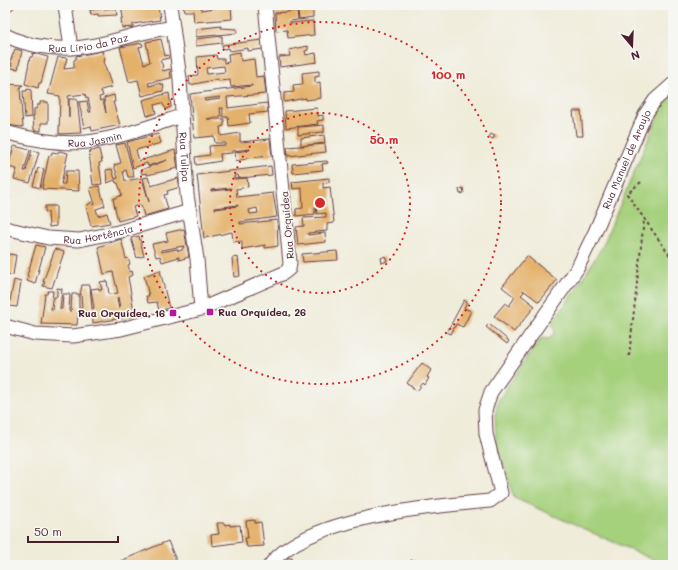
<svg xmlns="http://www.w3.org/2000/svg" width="678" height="570" font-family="Mali,sans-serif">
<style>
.green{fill:#a5d07c;stroke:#787854}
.building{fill:#e4b16b;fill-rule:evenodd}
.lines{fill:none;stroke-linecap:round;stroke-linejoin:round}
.street-casing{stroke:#633e45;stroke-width:15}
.path{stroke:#633e45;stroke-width:2;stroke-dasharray:3 3;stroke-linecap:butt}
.street{stroke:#fff;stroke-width:13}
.ring{fill:none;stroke:#d62828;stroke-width:2;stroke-dasharray:2 4}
.poi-dot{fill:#b5179e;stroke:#f6f6f2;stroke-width:1.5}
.labels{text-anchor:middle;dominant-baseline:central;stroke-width:3.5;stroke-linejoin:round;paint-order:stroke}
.street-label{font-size:10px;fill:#4a1f2b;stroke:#f6f6f2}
.poi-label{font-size:10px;font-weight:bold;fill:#4a1f2b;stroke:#f6f6f2;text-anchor:start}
.centre{fill:#d62828;stroke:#f6f6f2;stroke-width:2}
.ring-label{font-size:12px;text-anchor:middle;font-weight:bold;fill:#d62828;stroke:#f6f6f2;stroke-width:3.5;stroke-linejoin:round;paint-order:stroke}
</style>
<rect width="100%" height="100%" fill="#f6f6f2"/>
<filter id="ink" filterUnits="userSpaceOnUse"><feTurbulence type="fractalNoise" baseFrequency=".025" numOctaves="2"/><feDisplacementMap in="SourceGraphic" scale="8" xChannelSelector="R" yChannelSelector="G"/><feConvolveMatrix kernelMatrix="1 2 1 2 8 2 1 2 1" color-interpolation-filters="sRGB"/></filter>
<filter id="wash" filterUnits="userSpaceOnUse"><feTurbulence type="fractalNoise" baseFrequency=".012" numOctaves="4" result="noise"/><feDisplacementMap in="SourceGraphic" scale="16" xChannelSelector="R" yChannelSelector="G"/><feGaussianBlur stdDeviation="0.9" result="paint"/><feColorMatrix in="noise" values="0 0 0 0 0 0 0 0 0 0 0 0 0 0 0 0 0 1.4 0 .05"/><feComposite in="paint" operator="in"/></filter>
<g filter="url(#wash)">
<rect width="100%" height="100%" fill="#f0ecda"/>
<path class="green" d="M673,94v468l-8,3 -151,-67 -18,-56 -1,-27 4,-16 42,-61 8,1 6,-7 -3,-9 28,-40 22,-36 60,-140z"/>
<g id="blocks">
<path class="building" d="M5,5h12l-8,7 -1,-2 -3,1z
M121,5h10v4l27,-4 2,15 -27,4v3l-11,1 -1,-10h2z
M183,5h18v5l30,-4 1,13 -38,3 -1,-11h-9z
M116,8l1,7 -19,1v-2l-7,1 -1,-5z
M313,9v9l-14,2 -1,-9z
M297,11l1,9 -8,1v2l23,-2 1,14 -26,3 -1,-8 -11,1 -1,-18z
M221,26v2l16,1v4l-41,4v-8z
M222,36v7l-26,3v-7z
M161,39l4,17 3,-1 1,3 -9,2 3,6h-1l1,5 7,-2 1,9 -23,5 1,3 12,-3v2l2,-1 1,4 -1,1v2l-21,5 -4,-16 -9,2 -9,-35 22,-4 1,3 -4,1 5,17 6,-2 -4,-20z
M262,40l1,9 -15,2v-3l-18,3 -1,-3 -6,1 -1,-4z
M308,46v4l-3,1 1,4 10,-2 1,9 -37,5 -1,-10 11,-1 -1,-6z
M15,49l7,2 -4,18 -7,-1 1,-5 -2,-1z
M102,51l3,9 -2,1 9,26 -11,3 2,6 -4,1 1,4 3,-1 3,13 -2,-15 10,-3 1,7h-2l7,23 -28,6 -1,-5 -7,2 -5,-26 8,-1 2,11h2l-3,-14h-2l-1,-4 -17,2 1,22v-19h8l4,34 -22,1 1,-38 -12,-2 10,-37 9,1 -3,11 10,-1v-8l2,-1v-3z
M240,52l1,9 13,-2 2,18 8,-1 2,18 -39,3 1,11 39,-5 1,9 -19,2 1,9 -21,3 -1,-9h-5v-9h-3l1,8 -14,3h17v7l-4,1 1,9 19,-3v9l30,-3 2,17 -26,2v1l-10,2 -1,-9 15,-2v-1l-18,2v2l-12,1 1,7 -25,4 -1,-8 15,-2 -1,-9 17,-1v-2h-11l-1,-7 -20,2 -4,-44 62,-8v-1l-21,2 -1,-7 -12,1v-2l-28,6 -1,-9 9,-1 -1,-18 19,-2 1,4h7v4l5,-1 -1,-8zM224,66l1,6 -18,2 -1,-6zM220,97v2l-15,2 -1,-2z
M33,53l15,4 -7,26h-2l-1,5 -13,-4 5,-27h2z
M319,71v5l-4,1v6l5,-1 1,16 -15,2v-2l-22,4v-9l10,-1 -1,-7 10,-1 -1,-11z
M6,84l17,1 -3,3 3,39 -18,-2z
M27,89l4,1 1,27 -7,1 -2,-27h4z
M169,93l2,14 -5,2 -4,-6 -8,2 2,8 -9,3 -4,-16z
M40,102h8v21h-7v8l-7,-1 -1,-14h1v-7l3,-1v-3h3z
M317,108l1,8 5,-1v5l-6,1 1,3 -32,4 -1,-17z
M573,111h8l2,25h-7z
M324,125v8l-2,-1 -24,3v-8z
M158,134l3,9 -25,7 3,11 36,-11 3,18 -31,7v-2l-5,1 -1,-4 26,-10 -19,6 -1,-3 -14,5 -6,-26z
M491,134l4,2 -2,3 -4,-2z
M324,135l1,8 -24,3v-8z
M125,143l9,34h-6l-2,-7 -3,1 2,10 17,-3 7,24 -6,-24 5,-1 3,9 27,-8 2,9 -13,4 1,3 -4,1 4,14 -24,7 -3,-11 -8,2 3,9 -18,5 -5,-22 9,-4 -4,-12h-2l-1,-3 -8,3 -1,-13 6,-1 3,10 3,-1 -4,-13 7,-2 -5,-18z
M325,144l1,8 -38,4 -1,-9z
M14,146l16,4 -6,21h2l6,-21 7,2 -9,31 -16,-4 3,-10 -9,-2z
M99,149l3,13 -3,1 3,21 -9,1 -4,-33z
M59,151l9,2 -7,31h4l1,-13h12l1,20 -37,-2 7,-34 2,1 1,-4 6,1z
M327,161l1,2 -6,1 1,6 -30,3 -1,-9z
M271,166l1,9 -33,3 -1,-3 -4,1v3l13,-1 1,9 -12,2 1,8 36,-4 4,24 -37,5v2l37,-4 1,26 -13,2v-3l-23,4v-8l-9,1 -1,-10 -28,6 -7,-63zM231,188v1l-20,2v-1zM238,205v1l-23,3v-1zM257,208l1,5 -8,1 -1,-4z
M38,168l6,1 -4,19 -7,-2z
M329,178v4l-6,1v5l7,-1 4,36 -7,1v7l-19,2v2l17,-2 1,9 -28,3 -2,-18 8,-1 -1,-8 23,-1v-4l-9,1 -1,-7h-1v7l-19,2v-7l7,-1 -1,-18 -1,-2 -8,1 -1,-7z
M99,186l6,20 -9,3 2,7 9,-3 3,10 -19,3 -5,-20 6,-4 1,3 2,-1 -5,-16z
M463,188l1,5 -4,1 -1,-5z
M5,195l5,1 -4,21h-1z
M45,206h11v20l-7,1 -1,-15h-3z
M184,229l5,28 -10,3v-3l-17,5 -2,-6 -4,1 -4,-13 16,-3 -2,-8zM184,246l-2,4 -4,1 -1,-2 -16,3v-2z
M139,236l5,20 -7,2 -6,-20z
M121,239l5,20 2,-1 2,6 -2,1 2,7 2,-1 1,4 -5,2 7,39 -42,7 -1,-11 -14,1 -1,12 -36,-1 4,-30h2l1,-3h5l-2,18 2,1 1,-13h3v-9l5,1 -2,20h2l1,-15h6l1,1 -1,16h2l1,-17h7v15l3,-1 -1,-14 -1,1 2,-10h8l2,24 2,-1 -3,-19 8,-1v2h3l-2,-8 7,-1 2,13 9,-1 -5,-21 -9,2 -6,-27zM118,297l2,11 -1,1 -2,-11z
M36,245l9,2 -10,37 -8,-3 2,-4 -2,-1z
M55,249l9,3 -12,36 -9,-2 2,-4h-2z
M337,251l1,9 -35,2 -1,-8z
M8,254l8,1 -3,20 -8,-1z
M385,256l2,5 -5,2 -1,-5z
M527,256l30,24 -18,22 -16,-12 1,2 -3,3 14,11 -21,26 -20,-16 11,-13 4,3 6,-9 -13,-10z
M238,257l2,19 -6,1 -2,-19z
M160,270l9,38 -10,3 -2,-9 -9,1 -2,-7h3l-5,-20z
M14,280l7,2 -4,25 -8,-1z
M464,300l3,2 -3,6 7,3 -8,16 -7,-3 -5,10 -4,-2z
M489,324l20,17 -2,3 -21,-17z
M422,363l9,7 -4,7 2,1 -4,7 -2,-2 -6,8 -10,-8z
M255,520v3l6,-1 3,24 -17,1 -2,-9h3l-2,-17z
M217,523h7l1,2 5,-1v2l10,-1 2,17 -30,4 -1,-11 8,-1z
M168,541l10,24h-67z
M283,558h9l1,7h-10z
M411,560l5,1v4h-6z"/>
</g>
</g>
<g filter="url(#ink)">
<use href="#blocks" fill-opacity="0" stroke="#633e45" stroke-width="1"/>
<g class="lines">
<g class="street-casing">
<g id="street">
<path d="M65,5l6,43"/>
<path id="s1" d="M170,5l10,74 7,116 10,64 4,50"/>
<path id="s2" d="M5,35c27,14 61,16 90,10 26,-5 52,-16 78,-17"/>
<path id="s3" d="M5,132c25,7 56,13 82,10 32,-4 64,-16 94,-26"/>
<path id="s4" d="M5,228l43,10 31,2 39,-8 72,-21"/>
<path d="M5,326l30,8 38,2 48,-7 80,-20 83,-36 5,-4 1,-6 -25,-258"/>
<path id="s5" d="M270,565c35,-48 163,-59 220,-64l11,-8 -15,-59 -1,-24 6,-18 86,-123 18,-37 50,-117 10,-15 18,-16"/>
</g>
</g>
<path class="path" d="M641,182l-14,12 46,66
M629,356l15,-137"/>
<use href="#street" class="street"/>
</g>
</g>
<g class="ring">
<circle cx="320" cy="203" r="90"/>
<circle cx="320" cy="203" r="181"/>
</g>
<g class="poi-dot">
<rect x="206" y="308" width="8" height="8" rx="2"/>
<rect x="169" y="309" width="8" height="8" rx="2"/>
</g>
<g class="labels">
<g class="street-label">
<text stroke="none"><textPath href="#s2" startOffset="86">Rua Lírio da Paz</textPath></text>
<text stroke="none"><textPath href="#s3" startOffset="91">Rua Jasmin</textPath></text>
<text stroke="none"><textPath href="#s1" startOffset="153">Rua Tulipa</textPath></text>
<text stroke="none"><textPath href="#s5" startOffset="622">Rua Manuel de Araujo</textPath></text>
<text transform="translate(287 225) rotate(-95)">Rua Orquídea</text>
<text stroke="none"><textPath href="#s4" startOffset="95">Rua Hortência</textPath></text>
</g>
<g class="poi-label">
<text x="218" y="312">Rua Orquídea, 26</text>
<text x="165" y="313" text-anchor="end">Rua Orquídea, 16</text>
</g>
</g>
<circle cx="320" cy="203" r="6" class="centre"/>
<g class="ring-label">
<text x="448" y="79">100 m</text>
<text x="384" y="144">50 m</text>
</g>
<rect width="678" height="570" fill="none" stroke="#f6f6f2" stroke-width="20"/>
<g transform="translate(632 46) rotate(161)" stroke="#f6f6f2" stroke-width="3" paint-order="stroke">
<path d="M0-3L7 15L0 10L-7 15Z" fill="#4a1f2b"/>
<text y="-6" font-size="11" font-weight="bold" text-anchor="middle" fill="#4a1f2b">N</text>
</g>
<path d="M28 536v6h90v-6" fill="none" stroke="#4a1f2b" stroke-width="2"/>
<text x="34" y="536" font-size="12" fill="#4a1f2b" stroke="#f6f6f2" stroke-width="3" paint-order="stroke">50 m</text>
</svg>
